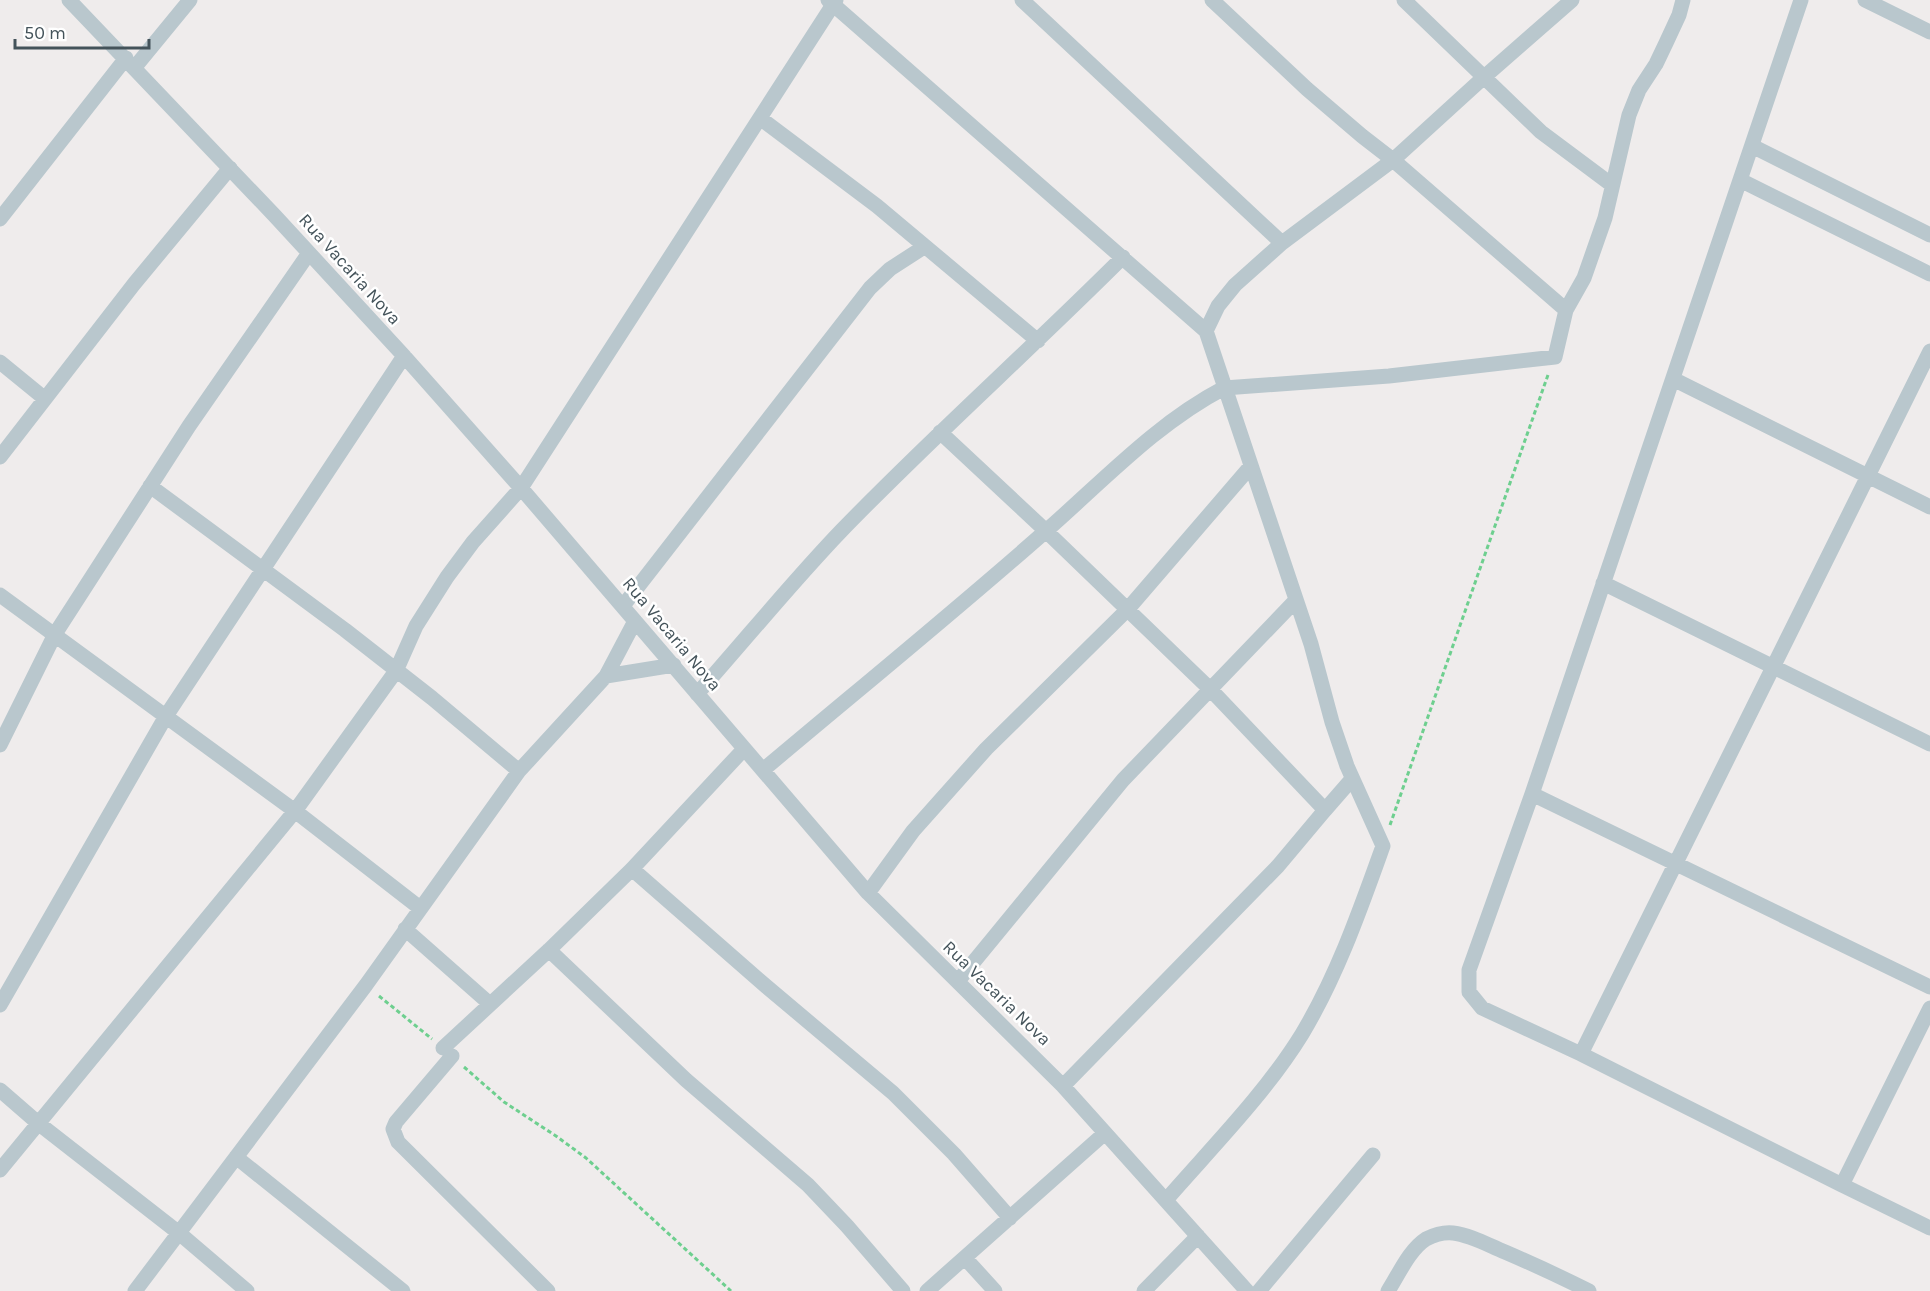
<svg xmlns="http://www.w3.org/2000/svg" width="1930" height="1291" font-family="Karla,sans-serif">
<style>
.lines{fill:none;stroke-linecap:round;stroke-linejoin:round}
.path{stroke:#6ecf8f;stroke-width:3;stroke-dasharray:4.5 3;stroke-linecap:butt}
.street{stroke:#b9c7cd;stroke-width:15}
.labels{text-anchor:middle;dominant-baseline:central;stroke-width:5;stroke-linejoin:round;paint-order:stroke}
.street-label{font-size:18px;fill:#44535a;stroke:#fff}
</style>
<rect width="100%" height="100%" fill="#efecec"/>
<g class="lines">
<path class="path" d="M1390,825l159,-453
M379,996l53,43
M464,1067l40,35 52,34 30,22 145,133"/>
<path class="street" d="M69,0l206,216 129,140 117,132 347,405 195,193 184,205
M828,0l378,331 105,313 21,78 15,44 36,80c-23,64 -46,130 -81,188 -37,60 -90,113 -136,166
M1022,0l260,243
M1212,0l95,89 55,47 31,24 173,150
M1404,0l137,132 71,53
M1801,0l-269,794 -63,176v22l13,16 99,46 261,131 88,-177
M1865,0l65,32
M135,67l55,-67
M760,118l117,88 161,135
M1752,146l178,89
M1740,180l190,94
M0,219l126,-161
M1206,331l12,-25 17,-21 47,-42 111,-83 90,-82 89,-78
M0,362l44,36
M1673,379l257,128
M940,432l106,99 165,159 114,120 -47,56 -215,220
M0,457l134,-173 96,-116
M150,486l195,144 87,68 87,73
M1603,583l327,161
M0,595l295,216 125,97
M623,606l247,-318 20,-19 34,-22
M606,676l68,-11
M697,694c49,-55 95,-112 145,-164 91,-94 188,-180 281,-273
M0,745l55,-111 134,-208 120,-173
M763,770c95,-80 191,-158 284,-240 57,-50 110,-107 177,-142l165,-12 166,-19 11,-47 18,-32 21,-60 24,-103 10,-25 17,-26 10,-21 13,-28 4,-15
M1532,794l398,193
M1325,810l27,-31
M632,869l135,118 126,106 61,61 56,64
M868,893l45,-62 73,-82 141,-139 124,-144
M405,929l85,75
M549,950l137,130 122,105 39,41 56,65
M958,981l165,-201 173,-180
M0,1005l166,-289 238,-360
M443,1048l106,-98 83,-81 112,-120
M1581,1054l349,-703
M452,1056l-56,66 -3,7 5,13 150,149
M0,1090l38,33 141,110 68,58
M236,1157l167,134
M0,1170l295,-359 101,-140 20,-45 31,-49 26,-35 48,-54 315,-488
M1842,1185l88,43
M965,1258l30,33
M135,1291l231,-306 153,-214 87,-95 29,-55
M927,1291l178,-158
M1144,1291l54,-55
M1259,1291l114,-136
M1388,1291c11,-17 21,-41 38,-52 8,-4 18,-7 27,-6 18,2 35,12 52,19 28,12 56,25 84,39"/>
</g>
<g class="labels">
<g class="street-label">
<text transform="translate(350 269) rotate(48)">Rua Vacaria Nova</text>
<text transform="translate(672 634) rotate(50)">Rua Vacaria Nova</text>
<text transform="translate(997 993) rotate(44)">Rua Vacaria Nova</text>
</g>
</g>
<path d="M15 39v9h134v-9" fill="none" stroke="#44535a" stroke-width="3"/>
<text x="24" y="39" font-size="18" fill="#44535a" stroke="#ffffff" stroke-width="4.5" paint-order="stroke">50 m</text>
</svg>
